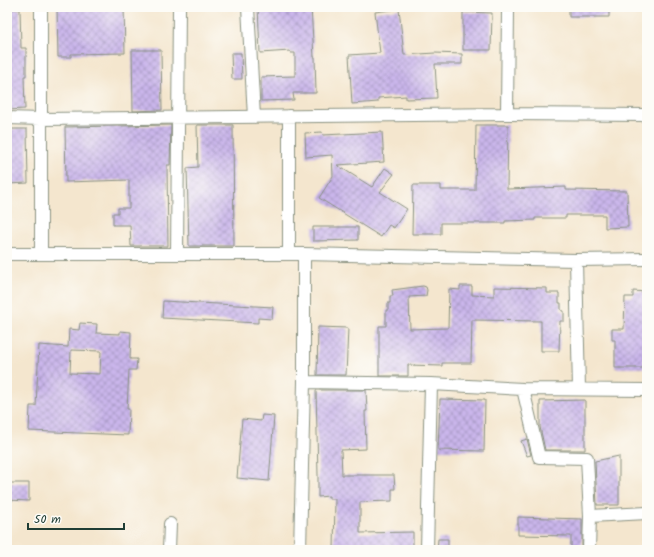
<svg xmlns="http://www.w3.org/2000/svg" width="654" height="557" font-family="Kalam,sans-serif">
<style>
.building{fill:url(#building-cross-hatch);fill-rule:evenodd}
.lines{fill:none;stroke-linecap:round;stroke-linejoin:round}
.street-casing{stroke:#8a9281;stroke-width:14}
.street{stroke:#fff;stroke-width:12}
</style>
<defs>
<pattern id="building-cross-hatch" width="8" height="8" patternUnits="userSpaceOnUse"><rect width="8" height="8" fill="#cab6eb"/><path d="M0 0l8 8M0 8l8-8" fill="none" stroke="#a395bf"/></pattern>
</defs>
<rect width="100%" height="100%" fill="#fdfcf7"/>
<filter id="ink" filterUnits="userSpaceOnUse"><feTurbulence type="fractalNoise" baseFrequency=".025" numOctaves="2"/><feDisplacementMap in="SourceGraphic" scale="8" xChannelSelector="R" yChannelSelector="G"/><feConvolveMatrix kernelMatrix="1 2 1 2 8 2 1 2 1" color-interpolation-filters="sRGB"/></filter>
<filter id="wash" filterUnits="userSpaceOnUse"><feTurbulence type="fractalNoise" baseFrequency=".012" numOctaves="4" result="noise"/><feDisplacementMap in="SourceGraphic" scale="16" xChannelSelector="R" yChannelSelector="G"/><feGaussianBlur stdDeviation="0.9" result="paint"/><feColorMatrix in="noise" values="0 0 0 0 0 0 0 0 0 0 0 0 0 0 0 0 0 1.4 0 .05"/><feComposite in="paint" operator="in"/></filter>
<g filter="url(#wash)">
<rect width="100%" height="100%" fill="#f4e6ce"/>
<g id="blocks">
<path class="building" d="M57,7h67l1,46 -54,1v3h-13z
M258,7h53l3,50h1l1,36h-23l1,7 -33,1v-24l34,-1v-23h-4l-1,-2 -30,2z
M569,7h40v10h-40z
M9,9h11l1,39h5v28h-2l1,33 -18,1v-62h2l-1,-17h2z
M399,9l5,46 31,-2 27,1v10h-27l2,34 -31,1v-3l-28,2v4l-26,2 -3,-49 31,-2 -5,-41z
M463,12l29,1 -1,37h-28z
M132,50h29l1,60 -29,1z
M231,53h10l1,26h-10z
M171,125l-1,40h-3l1,81h-37l-1,-21h-17v-12h5v-5h11v-28l-63,2 -1,-55z
M197,125h36l1,121h-45l-2,-78 11,-1z
M476,125h32l-1,64 59,-2v3l61,1 1,36 -23,1v-13h-39v3h-31v2l-30,1v2h-64v11h-29l1,-49h28v5h34z
M7,129h20l1,54 -21,1z
M322,132l1,3 59,-3 2,30 -47,3 35,22 13,-19 9,6 -14,18 27,17 -13,19 -5,-3 -8,12 -62,-39 14,-22 -1,-21 -26,2 -1,-24z
M313,227h45v13l-45,1z
M423,286l3,1 1,3 -1,6 -17,1 1,32 38,-1 1,-39 11,1v-4h12v9l22,1v-9l53,1v5h12v10h2v7l3,1v10h-4l-1,30h-18v-30l-69,-1 -1,43h-29v3l-34,-1v11h-29v-50h7v-16h2v-7h2v-7h3l-1,-6z
M633,291l14,1v30h-2l-1,46h-29v-28h-3v-11h12l1,-32h8z
M163,301l110,6 -1,12 -14,-1v5l-96,-5z
M80,323l17,1 -1,9 24,1v-3l11,1 -1,27h7l-1,11h-7l-2,39h2l-1,26 -99,-4 1,-25h6l3,-61 29,2 1,-18 10,1zM71,350l30,1 -1,23 -30,-1z
M318,327l30,1 -2,47h-29z
M316,390h50l1,21h-2l1,38 -25,1 1,25h52l1,14h-3v12l-32,1v31l53,-1v18h-79l1,-51h-6v-3l-11,1v-22z
M440,399l45,1 -1,51 -46,-1z
M585,400v50h-40l-5,-23v-26z
M262,415l12,1 -5,65 -32,-3 5,-59 19,2z
M527,439l4,16 -4,1 -6,-15z
M619,456v49h-22l-2,-44z
M7,483h22v18l-22,-1z
M518,517l64,2v31h-11v-14l-53,-1z
M438,539h10v11h-11z"/>
</g>
</g>
<g filter="url(#ink)">
<use href="#blocks" fill-opacity="0" stroke="#8a9281" stroke-width="1"/>
<g class="lines">
<g class="street-casing">
<path id="street" d="M248,7l6,110
M507,114l1,-107
M7,118l34,1 466,-5 140,1
M41,253v-246
M7,254h297l272,6 71,-1
M177,254l2,-247
M289,254v-138
M576,260l3,129
M304,382l127,2 92,5 124,1
M523,389l16,68 48,1 3,58 -1,34
M590,516l57,-3
M169,550l1,-26
M300,550l4,-168v-128
M427,550l4,-166"/>
</g>
<use href="#street" class="street"/>
</g>
</g>
<rect width="654" height="557" fill="none" stroke="#fdfcf7" stroke-width="24"/>
<path d="M28 523v6h96v-6" fill="none" stroke="#1f3d34" stroke-width="2"/>
<text x="34" y="523" font-size="12" fill="#1f3d34" stroke="#fdfcf7" stroke-width="3" paint-order="stroke">50 m</text>
</svg>
